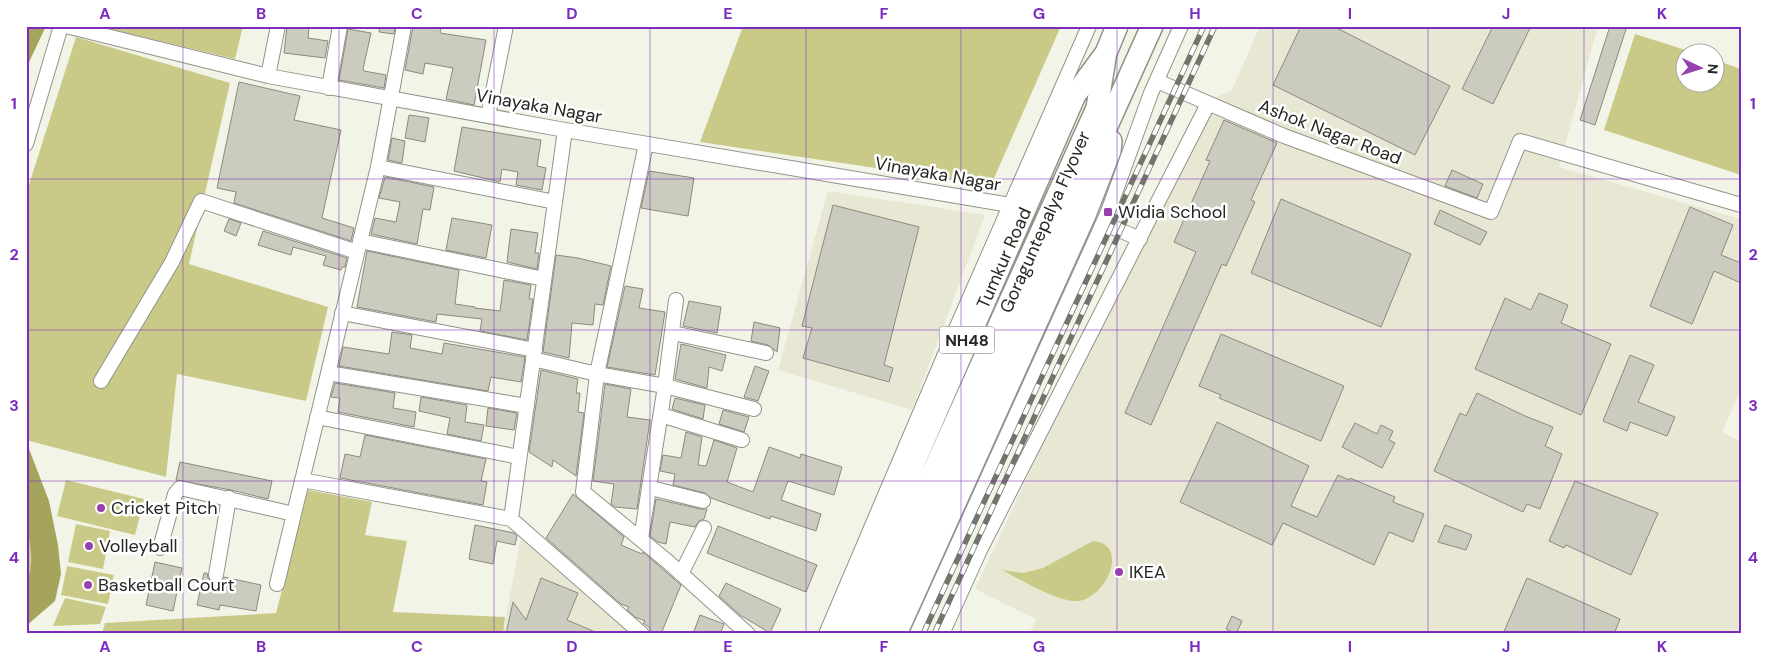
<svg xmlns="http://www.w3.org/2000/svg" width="1767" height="660" font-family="'DM Sans',sans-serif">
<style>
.built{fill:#e7e7d4}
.green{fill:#caca88}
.water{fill:#a5a45d}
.building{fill:#cbcbc0;stroke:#8a8a7f}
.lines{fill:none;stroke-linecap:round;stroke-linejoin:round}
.minor-casing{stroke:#929388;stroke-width:16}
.highway-casing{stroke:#929388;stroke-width:24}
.minor{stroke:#fff;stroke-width:14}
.highway{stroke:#fff;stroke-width:21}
.rail-casing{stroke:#73746d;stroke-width:5.5}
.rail{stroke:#fff;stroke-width:4;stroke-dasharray:11;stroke-linecap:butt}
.grid{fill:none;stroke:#7b2cbf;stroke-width:1;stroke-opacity:0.55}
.poi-dot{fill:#9641ae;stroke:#fff;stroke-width:2}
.labels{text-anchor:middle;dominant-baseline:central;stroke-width:5;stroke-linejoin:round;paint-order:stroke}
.shield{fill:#fff;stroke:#676764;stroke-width:1}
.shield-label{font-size:16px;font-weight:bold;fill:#262622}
.street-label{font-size:18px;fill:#262622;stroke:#fff}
.poi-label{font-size:18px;fill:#262622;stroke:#fff;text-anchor:start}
.neatline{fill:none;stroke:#7b2cbf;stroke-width:2}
.grid-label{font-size:16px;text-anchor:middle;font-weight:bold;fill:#7b2cbf}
</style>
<rect width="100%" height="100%" fill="#f3f4e8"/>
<path class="built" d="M1260,26h338l-39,141 182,52v171l-19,42 19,10v192h-712l7,-15 -61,-30 227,-486 30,-13z
M828,191l157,24 -73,195 -134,-40z
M521,536l111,98h-129z"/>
<path class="green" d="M97,26h146l-8,33z
M743,26h318l-70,159 -291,-43z
M1635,34l57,18h-8v30h30l1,-22 26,9v106l-137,-45z
M76,37l154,46 -41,181 139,43 -22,94 -129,-27 -11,103 -140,-37v-246z
M66,480l78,19 -9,36 -78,-19z
M308,490l64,12 -7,33 42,6 -14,71 112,5 -2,17h-401l3,-11 171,-10z
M26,518c4,21 11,44 0,64z
M76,524l34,7 -7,38 -35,-7z
M1093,541c39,3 11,63 -20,60 -18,-1 -54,-22 -71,-31l21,3 20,-5z
M67,566l47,9 -6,29 -47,-9z
M65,598l41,9 -6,17 -47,2z"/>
<path class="water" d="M26,26h20l-16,34 -4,13z
M26,441l23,60 9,44 3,29 -6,27 -29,25v-44c11,-21 2,-42 0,-64 -2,-25 0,-52 0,-77z"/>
<path class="building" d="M287,26h22l-1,12 20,3 -3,17 -41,-5z
M380,26h15l-1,8 -15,-2z
M413,26h28l-1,7 46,7 -12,65 -28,-6 7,-31 -28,-5 -2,11 -18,-4z
M1301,26h32l117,60 -35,69 -142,-70z
M1493,26h38l-38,78 -31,-15z
M1610,26h17l-32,99 -15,-5z
M348,29l23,4 -8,36 1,2 22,4 -2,13 -45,-8z
M239,82l61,14 -6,24 47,10 -19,88 32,10 -3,13 -117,-38 2,-11 -19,-4z
M409,115l20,3 -4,24 -20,-4z
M1224,120l53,23 -26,57 4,2 -29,64 -4,-2 -71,161 -26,-12 71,-161 -22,-10 36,-81 -4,-1z
M462,127l79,13 -4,26 9,2 -4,22 -26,-5 2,-13 -16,-3 -2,13 -46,-11z
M392,138l13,3 -3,22 -14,-3z
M1452,170l31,14 -6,14 -32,-12z
M649,171l45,7 -6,38 -47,-8z
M385,177l49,10 -4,23 -7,-1 -6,35 -46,-10 4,-16 21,4 4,-20 -21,-4z
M1281,199l130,55 -30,73 -130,-54z
M833,205l86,22 -35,138 9,3 -4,14 -86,-24 9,-30 -10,-2z
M1690,207l43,18 -12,30 20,8v20l-27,-12 -22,53 -42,-18z
M1440,210l47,22 -7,13 -46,-21z
M452,218l40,7 -6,33 -40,-8z
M229,219l12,4 -5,13 -12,-5z
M511,229l27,4 -3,20h4l-2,16 -30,-7z
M263,231l84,27 -2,9h-3l-1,3 -18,-5 3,-9 -33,-9 -2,8 -33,-10z
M367,251l92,19 -4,34 20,3v1l25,3 4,-31 27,5 -2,14h4l-6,41 -47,-9 2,-12 -45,-5 -1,8 -79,-15z
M556,255l22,3 33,8 -8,39 -8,-1 -2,21 -21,-2 -3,35 -26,-6z
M625,286l18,3 -4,19 26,4 -10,63 -48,-8z
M1539,293l29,12 -7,18 50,21 -30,71 -106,-46 30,-71 26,12z
M689,301l32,6 -4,26 -34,-7z
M754,322l26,6 -3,24 -9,-7 -17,-4z
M392,332l20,3 -2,13 32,6 2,-11 81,14 -4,25 -30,-5 -3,14 -149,-25 4,-19 46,7z
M1221,334l123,52 -23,55 -102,-43 2,-3 -22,-9z
M681,344l45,11 -4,16 -13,-4 -2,21 -32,-9z
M1630,355l24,10 -16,37 37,15 -8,19 -37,-14 -3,9 -24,-10z
M755,366l14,5 -11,30 -14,-4z
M541,370l37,9 -2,14h4l-2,19 6,1 -8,63 -23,-16 -1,7 -23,-15z
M335,383l60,10 -2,15 23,4 -2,15 -76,-15 2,-14 -9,-1z
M605,384l26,5 -4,28 23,3 -13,89 -22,-2 -4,-3 3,-20 -21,-3z
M1477,393l48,23 28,11 -8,19 17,8 -22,55 -13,-5 -4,8 -89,-41 26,-58 6,3z
M421,397l46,8 -2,17 19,3 -3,16 -34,-7 3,-16 -31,-7z
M675,398l30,7 -2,14 -31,-10z
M488,408l29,5 -3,17 -28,-4z
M723,410l26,7 -5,15 -25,-8z
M1217,422l92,44 -18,40 26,11 21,-42 11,5 1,-2 45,19 -2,5 31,12 -11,28 -24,-10 -15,33 -91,-42 -11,22 -92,-43z
M1355,423l22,11 4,-9 12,6 -4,9 6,3 -13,25 -40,-21z
M686,432l16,5 -4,28 8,1 8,-26 23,8 -10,34 26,10 16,-45 31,11 1,-4 41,13 -8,28 -46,-14 -7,19 40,14 -5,17 -45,-15 -1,3 -59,-21 -6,-5 -32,-8 2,-11 -15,-3 3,-16 18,3z
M365,435l121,24 -5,22 6,1 -4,23 -143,-27 5,-24 15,3z
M180,462l92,19 -4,18 -37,-9 -55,-10z
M1575,481l83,32 -27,62 -65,-30 -2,3 -15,-7z
M573,494l51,43 -3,8 21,9 1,-2 38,33 -20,49h-10l-1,-6 -7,-5 2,-2 -10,-4 -8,-7 2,-3 -8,-3 -75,-66z
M656,499l45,10h6l-3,10 -5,2 -4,6 -25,-5 -4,22 -8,-2 -8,-6z
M475,525l39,8 3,3 -2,9 -18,-4 -4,23 -24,-5z
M1445,525l27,10 -6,15 -28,-8z
M718,526l99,39 -11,27 -99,-39z
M155,562l27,6 -9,43 -27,-6z
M204,573h3l1,5 6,5h5l5,-6 37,8 -5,26 -36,-6 -1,5 -22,-5z
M541,578l37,15 -11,27 33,14h-94l7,-32 13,18z
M1527,578l93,41 -6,15h-111z
M726,583l55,26 -11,24 -30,-18 -21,-19z
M700,615l24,9 -4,10h-27z
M1232,616l10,5 -6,13 -10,-5z"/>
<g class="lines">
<g class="minor-casing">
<path id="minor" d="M66,26l202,50 297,54 445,75
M268,76l10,-50
M1157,81l127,55 207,76 29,-71 221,64
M329,88l11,-62
M488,116l18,-90
M26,144l35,-118
M646,144l-49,230 -14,118 84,69 81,73
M378,167l177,35
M1103,223l37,16
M360,241l184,38
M342,313l193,37
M673,333l93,20
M533,359l64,15 68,12 11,-86
M328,373l199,33
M101,381l71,-119 29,-61 156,51
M661,415l81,25
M317,417l202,40
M302,480l209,39 54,-389
M651,488l52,13
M511,519l131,115
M641,539l24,-153 89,23
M160,548l15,-54 5,-6 114,26
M681,574l23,-46
M216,575l13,-77
M277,584l101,-417 26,-141
M826,634l122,-287 141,-321
M917,634l191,-422 43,-119 30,-67
M942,634l38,-84 228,-446"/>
</g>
<g class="highway-casing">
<path id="highway" d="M839,634l236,-539 31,-42 11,-27
M860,634l237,-526 8,-50
M878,634l274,-608
M896,634l189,-419 25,-64 1,-10"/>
</g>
<use href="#minor" class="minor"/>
<use href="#highway" class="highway"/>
<g class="rail-casing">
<path id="rail" d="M923,634l281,-608
M934,634l281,-608"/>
</g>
<use href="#rail" class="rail"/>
</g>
<path class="grid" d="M183,26v608M339,26v608M494,26v608M650,26v608M806,26v608M961,26v608M1117,26v608M1273,26v608M1428,26v608M1584,26v608M26,179h1715M26,330h1715M26,481h1715"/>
<g class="poi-dot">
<rect x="1103" y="207" width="10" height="10" rx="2.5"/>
<circle cx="101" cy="508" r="5"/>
<circle cx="89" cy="546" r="5"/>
<circle cx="1119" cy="572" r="5"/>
<circle cx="88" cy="585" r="5"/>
</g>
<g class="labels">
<rect class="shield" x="939.5" y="326.5" width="55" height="27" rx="4"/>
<g class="shield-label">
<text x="967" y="340">NH48</text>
</g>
<g class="street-label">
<text transform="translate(539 106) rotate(10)">Vinayaka Nagar</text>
<text transform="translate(1330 132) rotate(21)">Ashok Nagar Road</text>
<text transform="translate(938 174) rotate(10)">Vinayaka Nagar</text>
<text transform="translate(1045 222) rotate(-66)">Goraguntepalya Flyover</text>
<text transform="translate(1004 258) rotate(-66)">Tumkur Road</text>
</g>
<g class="poi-label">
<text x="1118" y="212">Widia School</text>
<text x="111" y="508">Cricket Pitch</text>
<text x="99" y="546">Volleyball</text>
<text x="1129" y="572">IKEA</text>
<text x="98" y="585">Basketball Court</text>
</g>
</g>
<rect width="1767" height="660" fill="none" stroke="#ffffff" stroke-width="55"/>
<g transform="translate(1700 68) rotate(94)"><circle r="24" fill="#ffffff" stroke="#a8a8a7"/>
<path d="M0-4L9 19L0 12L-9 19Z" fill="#9641ae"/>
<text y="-8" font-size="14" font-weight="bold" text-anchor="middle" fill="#262622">N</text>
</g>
<rect x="28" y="28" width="1712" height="604" class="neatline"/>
<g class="grid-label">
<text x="105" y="19">A</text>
<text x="261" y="19">B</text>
<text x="417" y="19">C</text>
<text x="572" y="19">D</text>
<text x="728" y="19">E</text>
<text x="884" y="19">F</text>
<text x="1039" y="19">G</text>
<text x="1195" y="19">H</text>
<text x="1350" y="19">I</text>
<text x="1506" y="19">J</text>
<text x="1662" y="19">K</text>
<text x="14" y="109">1</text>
<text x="1753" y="109">1</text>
<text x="14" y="260">2</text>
<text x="1753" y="260">2</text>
<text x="14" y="411">3</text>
<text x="1753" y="411">3</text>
<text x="14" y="563">4</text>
<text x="1753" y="563">4</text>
<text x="105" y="652">A</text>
<text x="261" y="652">B</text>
<text x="417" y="652">C</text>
<text x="572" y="652">D</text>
<text x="728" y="652">E</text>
<text x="884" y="652">F</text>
<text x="1039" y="652">G</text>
<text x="1195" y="652">H</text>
<text x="1350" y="652">I</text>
<text x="1506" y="652">J</text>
<text x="1662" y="652">K</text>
</g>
</svg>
